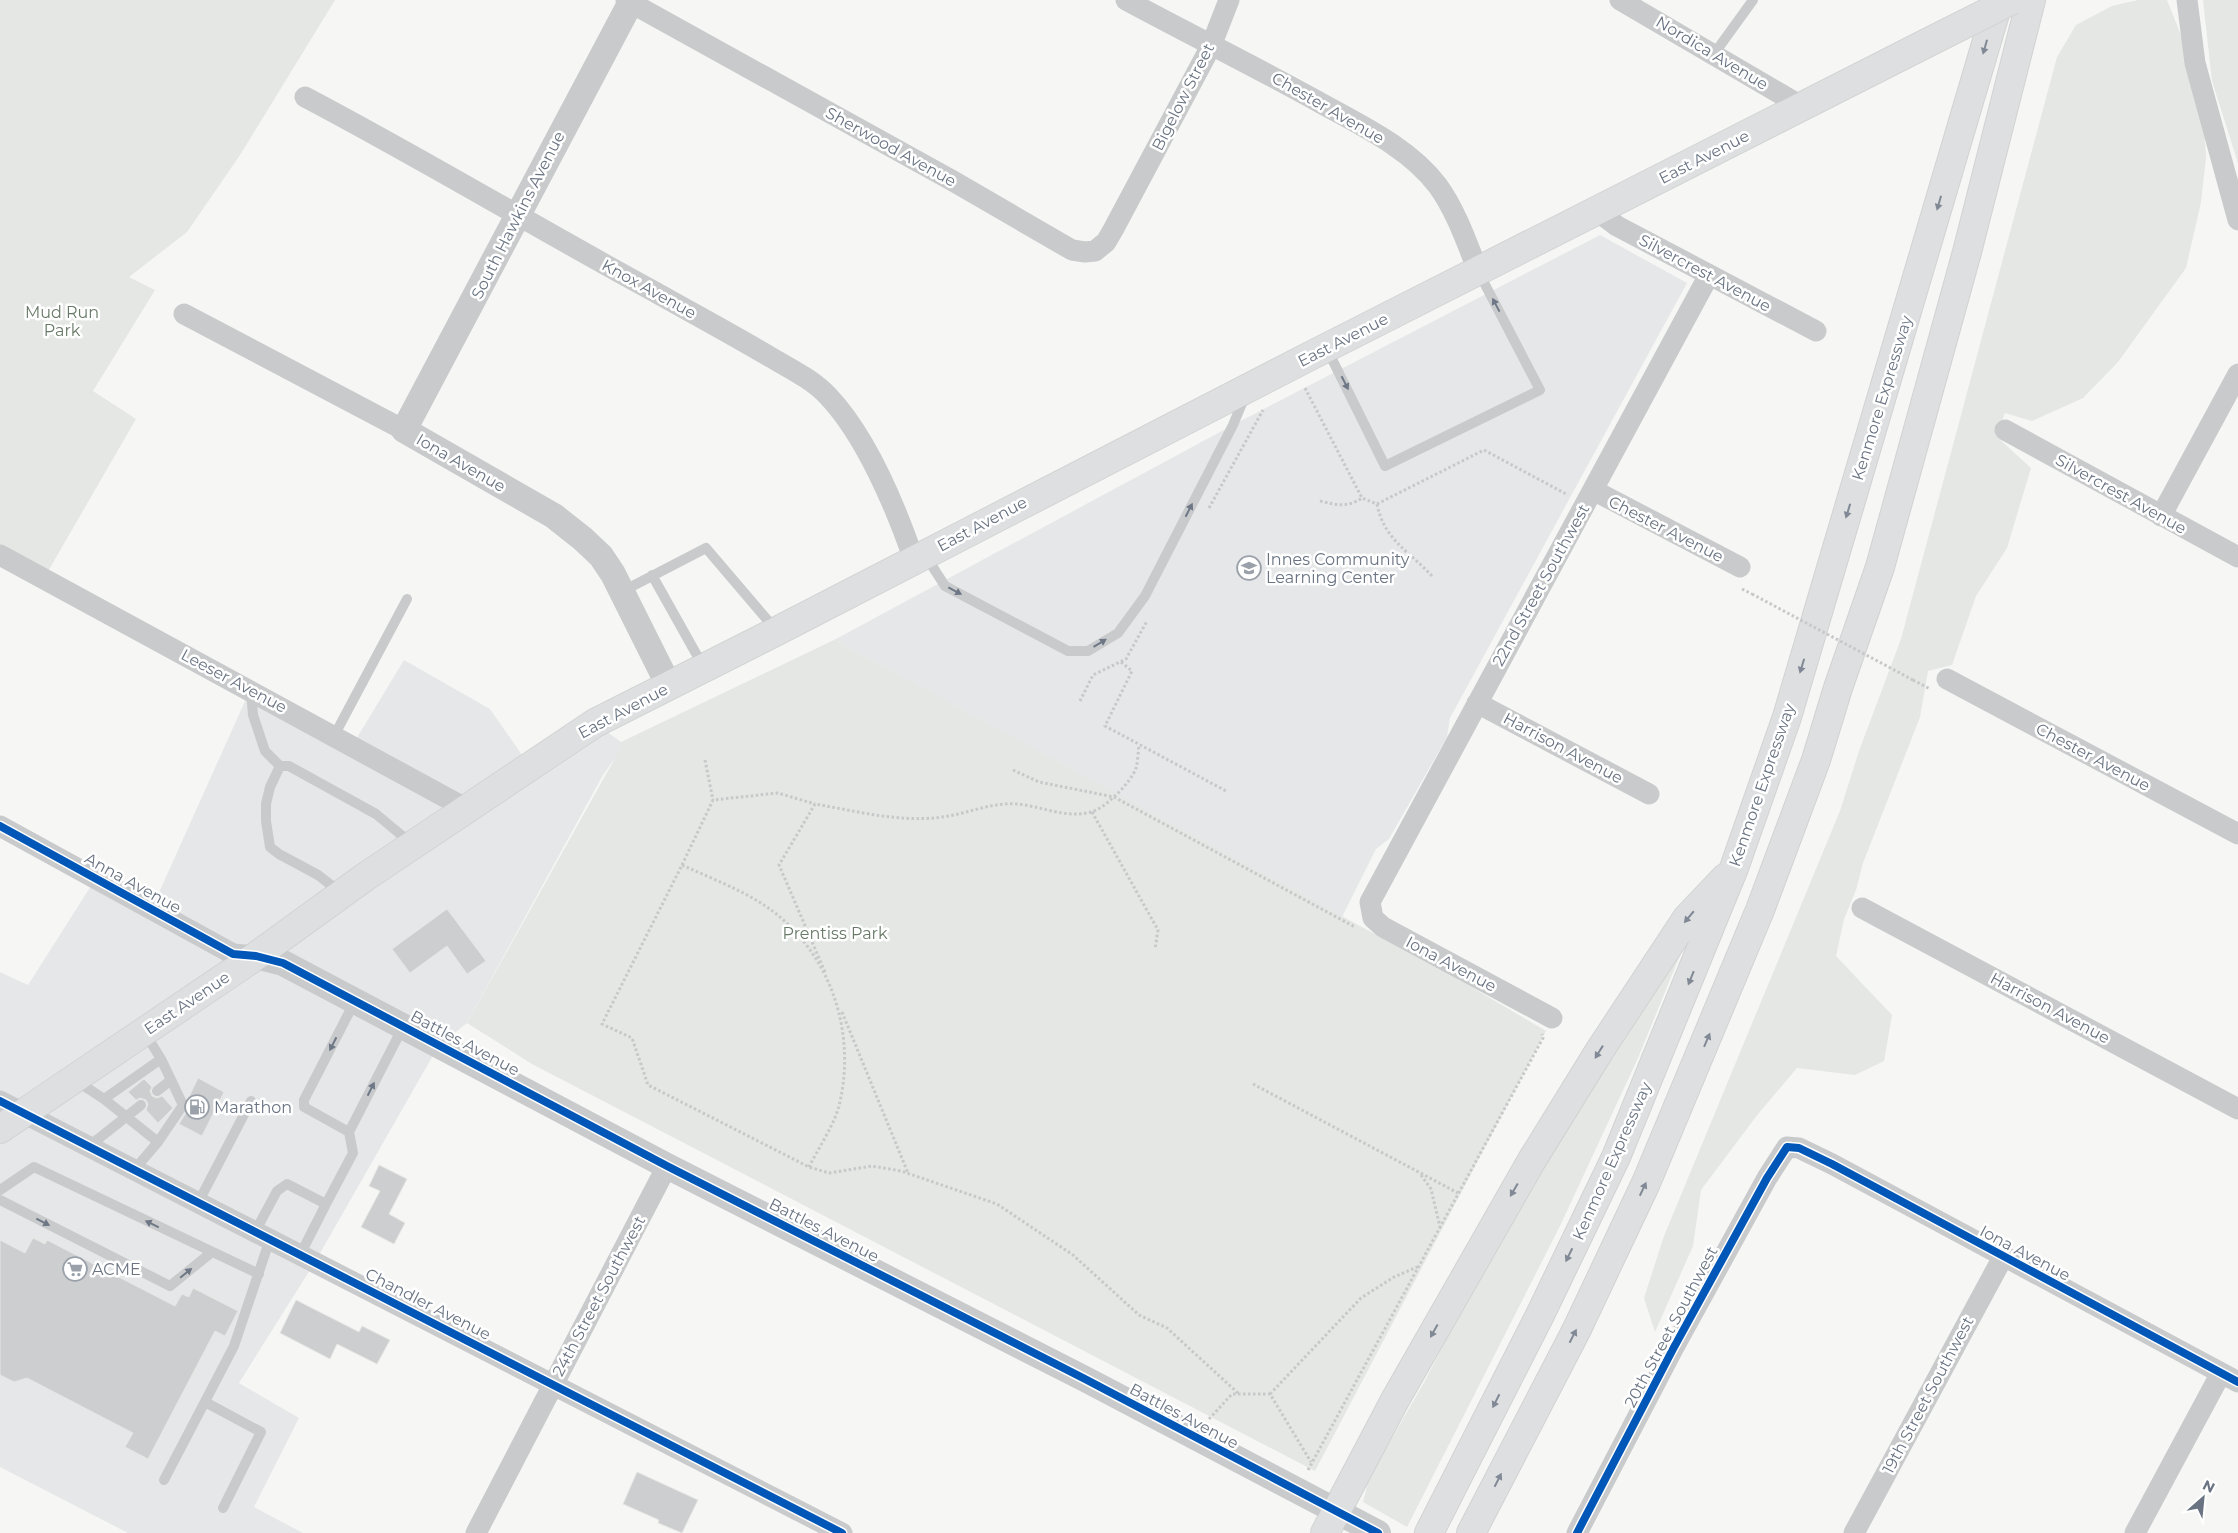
<svg xmlns="http://www.w3.org/2000/svg" width="2238" height="1533" font-family="Montserrat,sans-serif">
<style>
.built{fill:#e6e7e8}
.green{fill:#e4e7e3}
.building{fill:#cdcecf;stroke:#e6e6e4}
.lines{fill:none;stroke-linecap:round;stroke-linejoin:round}
.secondary-casing{stroke:#d3d4d4;stroke-width:30}
.motorway-casing{stroke:#d2d2d3;stroke-width:30}
.path{stroke:#c7c8c9;stroke-width:3;stroke-dasharray:2.5 2.5;stroke-linecap:butt}
.service{stroke:#c9cacb;stroke-width:10}
.minor{stroke:#c9cacb;stroke-width:21}
.tertiary{stroke:#c9cacb;stroke-width:26}
.secondary{stroke:#dedfe0;stroke-width:28}
.motorway{stroke:#dedfe0;stroke-width:28}
.secondary-bridge-casing{stroke:#d3d4d4;stroke-width:30;stroke-linecap:butt}
.path-bridge{stroke:#c7c8c9;stroke-width:3;stroke-dasharray:2.5 2.5;stroke-linecap:butt}
.secondary-bridge{stroke:#dedfe0;stroke-width:28}
.cycleway-casing{stroke:#fff;stroke-width:11}
.cycleway{stroke:#0057b8;stroke-width:8}
.oneway{fill:#808995}
.oneway2{fill:#6e7786}
.labels{text-anchor:middle;dominant-baseline:central;stroke-width:5;stroke-linejoin:round;paint-order:stroke}
.street-label{font-size:16px;fill:#697382;stroke:#fff}
.park-label{font-size:16px;fill:#687a67;stroke:#fff}
.poi-label{font-size:16px;fill:#697382;stroke:#fff;text-anchor:start}
</style>
<rect width="100%" height="100%" fill="#f6f6f5"/>
<path class="built" d="M1600,235l87,48 -237,435 -3,19 -58,102 -13,10 -35,70 -507,-279 399,-215z
M404,660l86,49 39,56 66,-42 26,19 -1,9 -17,24 -136,248 -28,22 -124,217 -76,121 60,35 -45,89 49,26h-175l-128,-66v-495l28,13 68,-107 56,30 98,-218 102,56z"/>
<path class="green" d="M0,0h335l-95,155 -53,77 -58,45 26,13 -62,101 43,28 -89,154 -47,-26z
M2138,0h29l35,88 4,69 -5,45 -15,66 -68,94 -35,36 -51,23 -27,-8 -9,23 35,32 -24,80 -31,48 -24,69 -24,6 -8,46 -57,146 -7,27 -12,29 -8,37 56,59 -8,46 -29,14 -58,-7 -39,46 -57,76 -8,56 -38,86 -11,-34 20,-62 176,-425 19,-60 42,-112 156,-582 19,-32 36,-19z
M2203,0h35v163l-26,-82z
M834,640l629,342 83,49 -231,440 -783,-407 -65,-41 152,-272 2,-9z
M1685,943l-47,115 -78,168 -153,301 -44,-25 6,-24 57,-99 91,-178z"/>
<path class="building" d="M447,909l39,52 -19,13 -20,-28 -37,27 -18,-24z
M198,1078l26,14 -22,44 -23,-12 10,-16 -1,-9z
M144,1079l8,8 -2,4 2,5 5,2 5,-2 11,12 -15,15 -12,-13 2,-6 -2,-4 -6,-2 -4,2 -8,-8z
M379,1165l28,14 -18,35 16,9 -11,21 -33,-17 19,-36 -11,-5z
M33,1238l12,6 2,-4 128,66 7,-12 7,3 4,-9 45,23 -13,25 -10,-5 -67,128 -23,-12 8,-14 -106,-55 -13,4 -14,-7v-135l25,13z
M296,1300l63,32 3,-6 28,14 -13,24 -40,-20 -7,15 -50,-26z
M637,1472l61,28 -16,33 -24,-10 1,-3 -36,-16z"/>
<g class="lines">
<g class="secondary-casing">
<path id="secondary" d="M0,1129l256,-173 109,-79 230,-154 182,-92 537,-277 611,-310
M1325,1533l11,-21"/>
</g>
<g class="motorway-casing">
<path id="motorway" d="M1336,1512l59,-112 137,-240 68,-110 87,-132 38,-40
M1429,1533l111,-218 76,-158 118,-289 53,-151 212,-717
M1471,1533l105,-202 70,-148 114,-273 56,-150 22,-72 42,-121 87,-315 64,-252"/>
</g>
<path class="path" d="M1305,388l57,110 15,6 107,-54 84,45
M1320,501c16,4 27,7 42,-3
M1377,504c7,36 32,47 56,73
M1209,508l54,-98
M1742,589l10,5
M1121,662l11,9 -27,55 121,65
M1913,680l17,9
M1080,701l13,-26 33,-16 21,-38
M705,760l8,40
M1013,770l26,12 75,15 241,130
M1092,812l66,118 -3,19
M682,865l31,-65 65,-7 37,11
M825,972l-46,-107 36,-61c41,7 85,19 127,13 25,-3 49,-15 75,-13 24,2 49,15 74,8 14,-3 41,-31 45,-44 2,-7 2,-16 3,-23
M842,1012l66,161
M1253,1084l205,109
M809,1167c9,-18 25,-42 30,-61 19,-77 -11,-160 -78,-203 -24,-15 -53,-26 -79,-38l-80,159 30,14 16,47 161,82 20,6 43,-7 29,5 96,33 76,51 66,60 28,13 72,66
M1421,1175l10,14 9,38
M1270,1394l91,-96 33,-21 23,-10
M1209,1419l23,-25h38l41,68
M1308,1470l235,-432 -1,-4"/>
<path class="service" d="M1714,54l39,-54
M1327,349l58,117 155,-76 -62,-119
M925,555l20,31 123,65h20l30,-18 27,-37 88,-171 12,-29
M652,575l51,91
M623,591l83,-43 70,82
M251,691l2,24 12,36 15,15
M334,736l73,-137
M340,892l-22,-17 -39,-21 -9,-7 -4,-26v-17l4,-17 10,-21h9l87,48 36,30
M75,1080l29,19 57,-40 -16,-26
M157,1091l14,-11
M104,1099l54,43 25,-37 -22,-46
M349,1132l-45,-25v-7l51,-99
M88,1147l53,-42
M134,1170l24,-28
M0,1190l34,-23 225,107
M0,1200l170,86 42,-34
M198,1203l53,-102
M326,1204l27,-51 -4,-21 54,-105
M255,1232l22,-41 10,-7 39,20 -26,51
M205,1402l56,30 -38,76
M164,1480l70,-134 36,-107"/>
<path class="minor" d="M626,0l327,181 119,69 13,2 10,-1 11,-9 7,-12 98,-184 18,-46
M1126,0c63,34 128,66 191,101 41,23 92,46 121,85 18,25 29,57 40,85
M1620,0l183,107
M2187,0l8,63 43,157
M305,97c118,62 232,131 350,195 39,22 78,43 117,66 19,11 41,22 56,38 38,40 68,112 86,164
M1597,211l20,15 199,105
M184,314l220,116
M2005,430l233,127
M1593,490l147,77
M2161,516l77,-142
M0,555l467,254
M1947,679l291,155
M1477,703l172,91
M0,826l233,128 23,2
M1862,908l376,201
M1552,1018l-169,-91 -10,-9 -3,-16 339,-627
M0,1101l842,432
M476,1533l191,-367
M1577,1533l96,-184 94,-171 20,-31 12,1 33,16 406,218
M1854,1533l149,-276
M2135,1533l86,-160"/>
<path class="tertiary" d="M632,0l-228,430 150,86 29,23 18,17 12,18 56,112
M256,956l27,7 384,203 418,213 293,154"/>
<use href="#secondary" class="secondary"/>
<use href="#motorway" class="motorway"/>
<g class="secondary-bridge-casing">
<path id="secondary-bridge" d="M1925,44l87,-44"/>
</g>
<path class="path-bridge" d="M1752,594l161,86"/>
<use href="#secondary-bridge" class="secondary-bridge"/>
<g class="cycleway-casing">
<path id="cycleway" d="M0,826l233,128 23,2 27,7 384,203 418,213 293,154
M0,1101l842,432
M1577,1533l96,-184 94,-171 20,-31 12,1 33,16 406,218"/>
</g>
<use href="#cycleway" class="cycleway"/>
</g>
<defs><path id="oneway-solid" d="M-6-.8H1V-3.2L6.5 0L1 3.2V.8H-6Z" transform="scale(1.25)"/></defs>
<g class="oneway">
<use href="#oneway-solid" transform="translate(1985 47) rotate(106)"/>
<use href="#oneway-solid" transform="translate(1939 203) rotate(106)"/>
<use href="#oneway-solid" transform="translate(1848 511) rotate(107)"/>
<use href="#oneway-solid" transform="translate(1802 666) rotate(107)"/>
<use href="#oneway-solid" transform="translate(1689 917) rotate(130)"/>
<use href="#oneway-solid" transform="translate(1691 978) rotate(112)"/>
<use href="#oneway-solid" transform="translate(1707 1040) rotate(-67)"/>
<use href="#oneway-solid" transform="translate(1599 1052) rotate(122)"/>
<use href="#oneway-solid" transform="translate(1643 1189) rotate(-65)"/>
<use href="#oneway-solid" transform="translate(1514 1190) rotate(120)"/>
<use href="#oneway-solid" transform="translate(1569 1255) rotate(116)"/>
<use href="#oneway-solid" transform="translate(1434 1331) rotate(119)"/>
<use href="#oneway-solid" transform="translate(1573 1336) rotate(-63)"/>
<use href="#oneway-solid" transform="translate(1496 1401) rotate(117)"/>
<use href="#oneway-solid" transform="translate(1498 1480) rotate(-63)"/>
</g>
<g class="oneway2">
<use href="#oneway-solid" transform="translate(1496 305) rotate(-118)"/>
<use href="#oneway-solid" transform="translate(1345 383) rotate(63)"/>
<use href="#oneway-solid" transform="translate(1189 510) rotate(-63)"/>
<use href="#oneway-solid" transform="translate(955 591) rotate(28)"/>
<use href="#oneway-solid" transform="translate(1100 643) rotate(-31)"/>
<use href="#oneway-solid" transform="translate(333 1044) rotate(117)"/>
<use href="#oneway-solid" transform="translate(371 1089) rotate(-63)"/>
<use href="#oneway-solid" transform="translate(43 1222) rotate(27)"/>
<use href="#oneway-solid" transform="translate(152 1224) rotate(-154)"/>
<use href="#oneway-solid" transform="translate(186 1273) rotate(-39)"/>
</g>
<defs>
<g id="school-ring" transform="scale(1.25)"><circle r="9.5" fill="#fff" stroke="#9aa1aa" stroke-width="1.5"/><path d="M0-5L7-2L0 1L-7-2ZM-4 1L0 2.5L4 1V4Q0 6-4 4Z" fill="#9aa1aa"/></g>
<g id="fuel-ring" transform="scale(1.25)"><circle r="9.5" fill="#fff" stroke="#9aa1aa" stroke-width="1.5"/><path d="M-5.5-6h7V0h2V4h1.3V-2.5L3-4.5l.8-.8L6-3V5H2.5V1h-1V6h-7ZM-4.2-4.7v3.2H.2V-4.7Z" fill="#9aa1aa"/></g>
<g id="supermarket-ring" transform="scale(1.25)"><circle r="9.5" fill="#fff" stroke="#9aa1aa" stroke-width="1.5"/><path d="M-6-5.5h2.5l.6 2H6L4.5 2H-2.5L-4.4-4H-6ZM-1.5 3.2a1.3 1.3 0 1 0 .1 0ZM3 3.2a1.3 1.3 0 1 0 .1 0Z" fill="#9aa1aa"/></g>
</defs>
<g fill-rule="evenodd">
<use href="#school-ring" x="1249" y="568"/>
<use href="#fuel-ring" x="197" y="1107"/>
<use href="#supermarket-ring" x="75" y="1269"/>
</g>
<g class="labels">
<g class="street-label">
<text transform="translate(1712 53) rotate(31)">Nordica Avenue</text>
<text transform="translate(1183 97) rotate(-63)">Bigelow Street</text>
<text transform="translate(1328 108) rotate(30)">Chester Avenue</text>
<text transform="translate(891 147) rotate(29)">Sherwood Avenue</text>
<text transform="translate(1704 157) rotate(-27)">East Avenue</text>
<text transform="translate(518 215) rotate(-63)">South Hawkins Avenue</text>
<text transform="translate(1705 273) rotate(28)">Silvercrest Avenue</text>
<text transform="translate(649 289) rotate(29)">Knox Avenue</text>
<text transform="translate(1343 340) rotate(-27)">East Avenue</text>
<text transform="translate(1882 398) rotate(-73)">Kenmore Expressway</text>
<text transform="translate(461 463) rotate(30)">Iona Avenue</text>
<text transform="translate(2121 494) rotate(29)">Silvercrest Avenue</text>
<text transform="translate(982 524) rotate(-28)">East Avenue</text>
<text transform="translate(1666 529) rotate(27)">Chester Avenue</text>
<text transform="translate(1541 585) rotate(-61)">22nd Street Southwest</text>
<text transform="translate(234 681) rotate(28)">Leeser Avenue</text>
<text transform="translate(623 711) rotate(-28)">East Avenue</text>
<text transform="translate(1563 748) rotate(28)">Harrison Avenue</text>
<text transform="translate(2093 757) rotate(28)">Chester Avenue</text>
<text transform="translate(1762 785) rotate(-71)">Kenmore Expressway</text>
<text transform="translate(133 883) rotate(29)">Anna Avenue</text>
<text transform="translate(1451 964) rotate(28)">Iona Avenue</text>
<text transform="translate(187 1003) rotate(-34)">East Avenue</text>
<text transform="translate(2050 1008) rotate(28)">Harrison Avenue</text>
<text transform="translate(465 1043) rotate(28)">Battles Avenue</text>
<text transform="translate(1612 1161) rotate(-66)">Kenmore Expressway</text>
<text transform="translate(824 1230) rotate(27)">Battles Avenue</text>
<text transform="translate(2025 1253) rotate(28)">Iona Avenue</text>
<text transform="translate(599 1296) rotate(-62)">24th Street Southwest</text>
<text transform="translate(428 1304) rotate(27)">Chandler Avenue</text>
<text transform="translate(1671 1327) rotate(-62)">20th Street Southwest</text>
<text transform="translate(1928 1395) rotate(-62)">19th Street Southwest</text>
<text transform="translate(1184 1416) rotate(28)">Battles Avenue</text>
</g>
<g class="park-label">
<text x="62" y="312">Mud Run<tspan x="62" dy="18">Park</tspan></text>
<text x="835" y="933">Prentiss Park</text>
</g>
<g class="poi-label">
<text x="1266" y="559">Innes Community<tspan x="1266" dy="18">Learning Center</tspan></text>
<text x="214" y="1107">Marathon</text>
<text x="92" y="1269">ACME</text>
</g>
</g>
<g transform="translate(2203 1498) rotate(27)" stroke="#ffffff" stroke-width="4" paint-order="stroke">
<path d="M0-4L9 19L0 12L-9 19Z" fill="#697382"/>
<text y="-8" font-size="14" font-weight="bold" text-anchor="middle" fill="#697382">N</text>
</g>
</svg>
